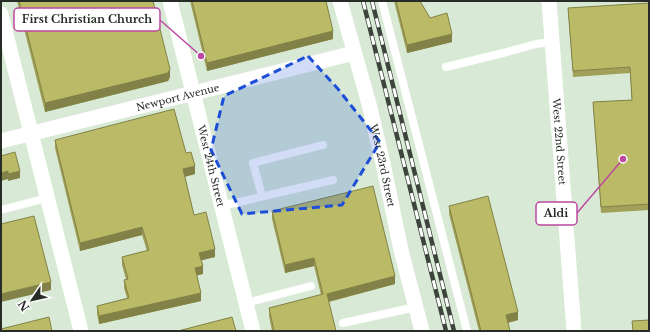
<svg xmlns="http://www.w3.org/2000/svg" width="650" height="332" font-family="'Libre Baskerville',serif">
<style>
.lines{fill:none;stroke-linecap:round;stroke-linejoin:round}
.lane{stroke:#fff;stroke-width:8}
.street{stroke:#fff;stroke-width:15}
.rail-casing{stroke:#3c443b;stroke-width:4.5}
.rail{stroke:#fff;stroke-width:3;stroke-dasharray:9;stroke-linecap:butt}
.wall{fill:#a0a059}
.shaded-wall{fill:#828248}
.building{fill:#baba67;stroke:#828248}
.marked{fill:#1d4ed8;fill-opacity:0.2;stroke:#1d4ed8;stroke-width:3;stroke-dasharray:8 5;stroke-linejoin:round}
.labels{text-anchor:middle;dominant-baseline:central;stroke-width:3;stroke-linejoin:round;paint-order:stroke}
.street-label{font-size:10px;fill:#272d26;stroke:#fff}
.leader{fill:none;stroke:#bc48a0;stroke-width:1.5}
.callout-dot{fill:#bc48a0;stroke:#fff;stroke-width:1.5}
.callout{fill:#fff;stroke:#bc48a0;stroke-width:1.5}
.callout-label{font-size:11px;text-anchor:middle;font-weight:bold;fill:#272d26}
</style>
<rect width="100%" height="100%" fill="#d8ead5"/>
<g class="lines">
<path class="lane" d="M382,1l85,330
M446,67l61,-15 29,-8 16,-2
M262,196l-9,-33 70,-18
M222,206l111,-26
M1,210l46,-12
M246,303l65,-17
M343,323l73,-16"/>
<g class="street">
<path id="s1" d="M170,1l83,330"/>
<path id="s2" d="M340,1l29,103 15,64 17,82 21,81"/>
<path id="s3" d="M549,1l25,330"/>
<path d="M1,14l80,317"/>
<path id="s4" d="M1,141l353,-88"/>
</g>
<g class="rail-casing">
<path id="rail" d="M363,1l83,330
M372,1l82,330"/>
</g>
<use href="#rail" class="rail"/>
</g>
<path class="wall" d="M17,1h136l17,76 -2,4 -123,31z
M190,1h136l7,38 -126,32z
M394,1h26l10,17 22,24 -45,11z
M649,3v207l-48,3 -8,-111 39,-2 -2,-27 -57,4 -5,-69z
M55,140l131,13 9,21 -10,3 9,38 21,42 -14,3 2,14 -6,1 4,26 -102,23 -2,-10v-8l30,-8 -3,-10v-8l2,-1 -4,-14v-8l25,-6 -5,-16 -62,16 -25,-103z
M449,206l69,114 -10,3 2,8h-31l-30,-117z
M272,211l123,73 -66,18 7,29h-64l-3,-15v-8l52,-13 -7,-29 -29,7 -13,-54z"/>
<path class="shaded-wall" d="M333,31v8l-126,32v-8z
M452,34v8l-45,11v-8z
M170,69v8l-2,4 -123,31v-9z
M195,166v8l-12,3v-8z
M8,171v8l-7,2v-8z
M20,171v7l-12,3v-7z
M142,227v8l-62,16v-8z
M215,249v8l-16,4v-8z
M314,258v8l-29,7v-8z
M203,266v8l-8,2v-8z
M395,276v8l-68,18v-8z
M51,282v8l-50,12v-8z
M201,293v8l-102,23v-8z
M518,312v8l-12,3v-8z"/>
<path class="building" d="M19,1h134l17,68 -2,4 -123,30z
M192,1h134l7,30 -126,32z
M396,1h24l10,17 17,-5 5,21 -45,11z
M649,3v201l-48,3 -8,-105 39,-2 -2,-33 -57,4 -5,-63z
M174,109l12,44 5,-1 4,14 -12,3 11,46 12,-3 9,37 -16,4 4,13 -8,2 6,25 -102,23 -2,-10 32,-8 -5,-18 4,-1 -6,-22 27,-7 -7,-23 -62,16 -25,-103z
M15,152l5,19 -12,3v-3l-7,2v-17z
M373,186l22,90 -68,18 9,37h-62l-5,-23 54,-14 -9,-36 -29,7 -13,-54z
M488,196l30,116 -12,3 4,16h-29l-32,-125z
M34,216l17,66 -50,12v-70z
M49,317l3,14h-51v-2z
M232,317l4,14h-58z
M649,320v11h-16l-1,-10z"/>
<path class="marked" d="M308,56l30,33 42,53 -38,63 -100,9 -31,-64 13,-54z"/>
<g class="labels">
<g class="street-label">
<text stroke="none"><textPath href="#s4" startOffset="182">Newport Avenue</textPath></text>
<text stroke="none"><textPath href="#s3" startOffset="141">West 22nd Street</textPath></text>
<text stroke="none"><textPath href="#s2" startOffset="170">West 23rd Street</textPath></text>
<text stroke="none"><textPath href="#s1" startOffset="170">West 24th Street</textPath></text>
</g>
</g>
<path class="leader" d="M201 56L160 20M623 159L577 213"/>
<g class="callout-dot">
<circle cx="201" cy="56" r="4"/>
<circle cx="623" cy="159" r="4"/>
</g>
<g class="callout">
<rect x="14" y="8" width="146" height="23" rx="4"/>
<rect x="536" y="202" width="41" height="23" rx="4"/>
</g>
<g class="callout-label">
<text x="87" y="23">First Christian Church</text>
<text x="556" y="217">Aldi</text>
</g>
<rect width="650" height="332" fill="none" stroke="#272d26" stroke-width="4"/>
<g transform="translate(32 300) rotate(236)" stroke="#ffffff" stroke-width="3" paint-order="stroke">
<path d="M0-3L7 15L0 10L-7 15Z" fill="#272d26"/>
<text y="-6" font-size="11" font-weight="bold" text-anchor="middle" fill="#272d26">N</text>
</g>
</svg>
